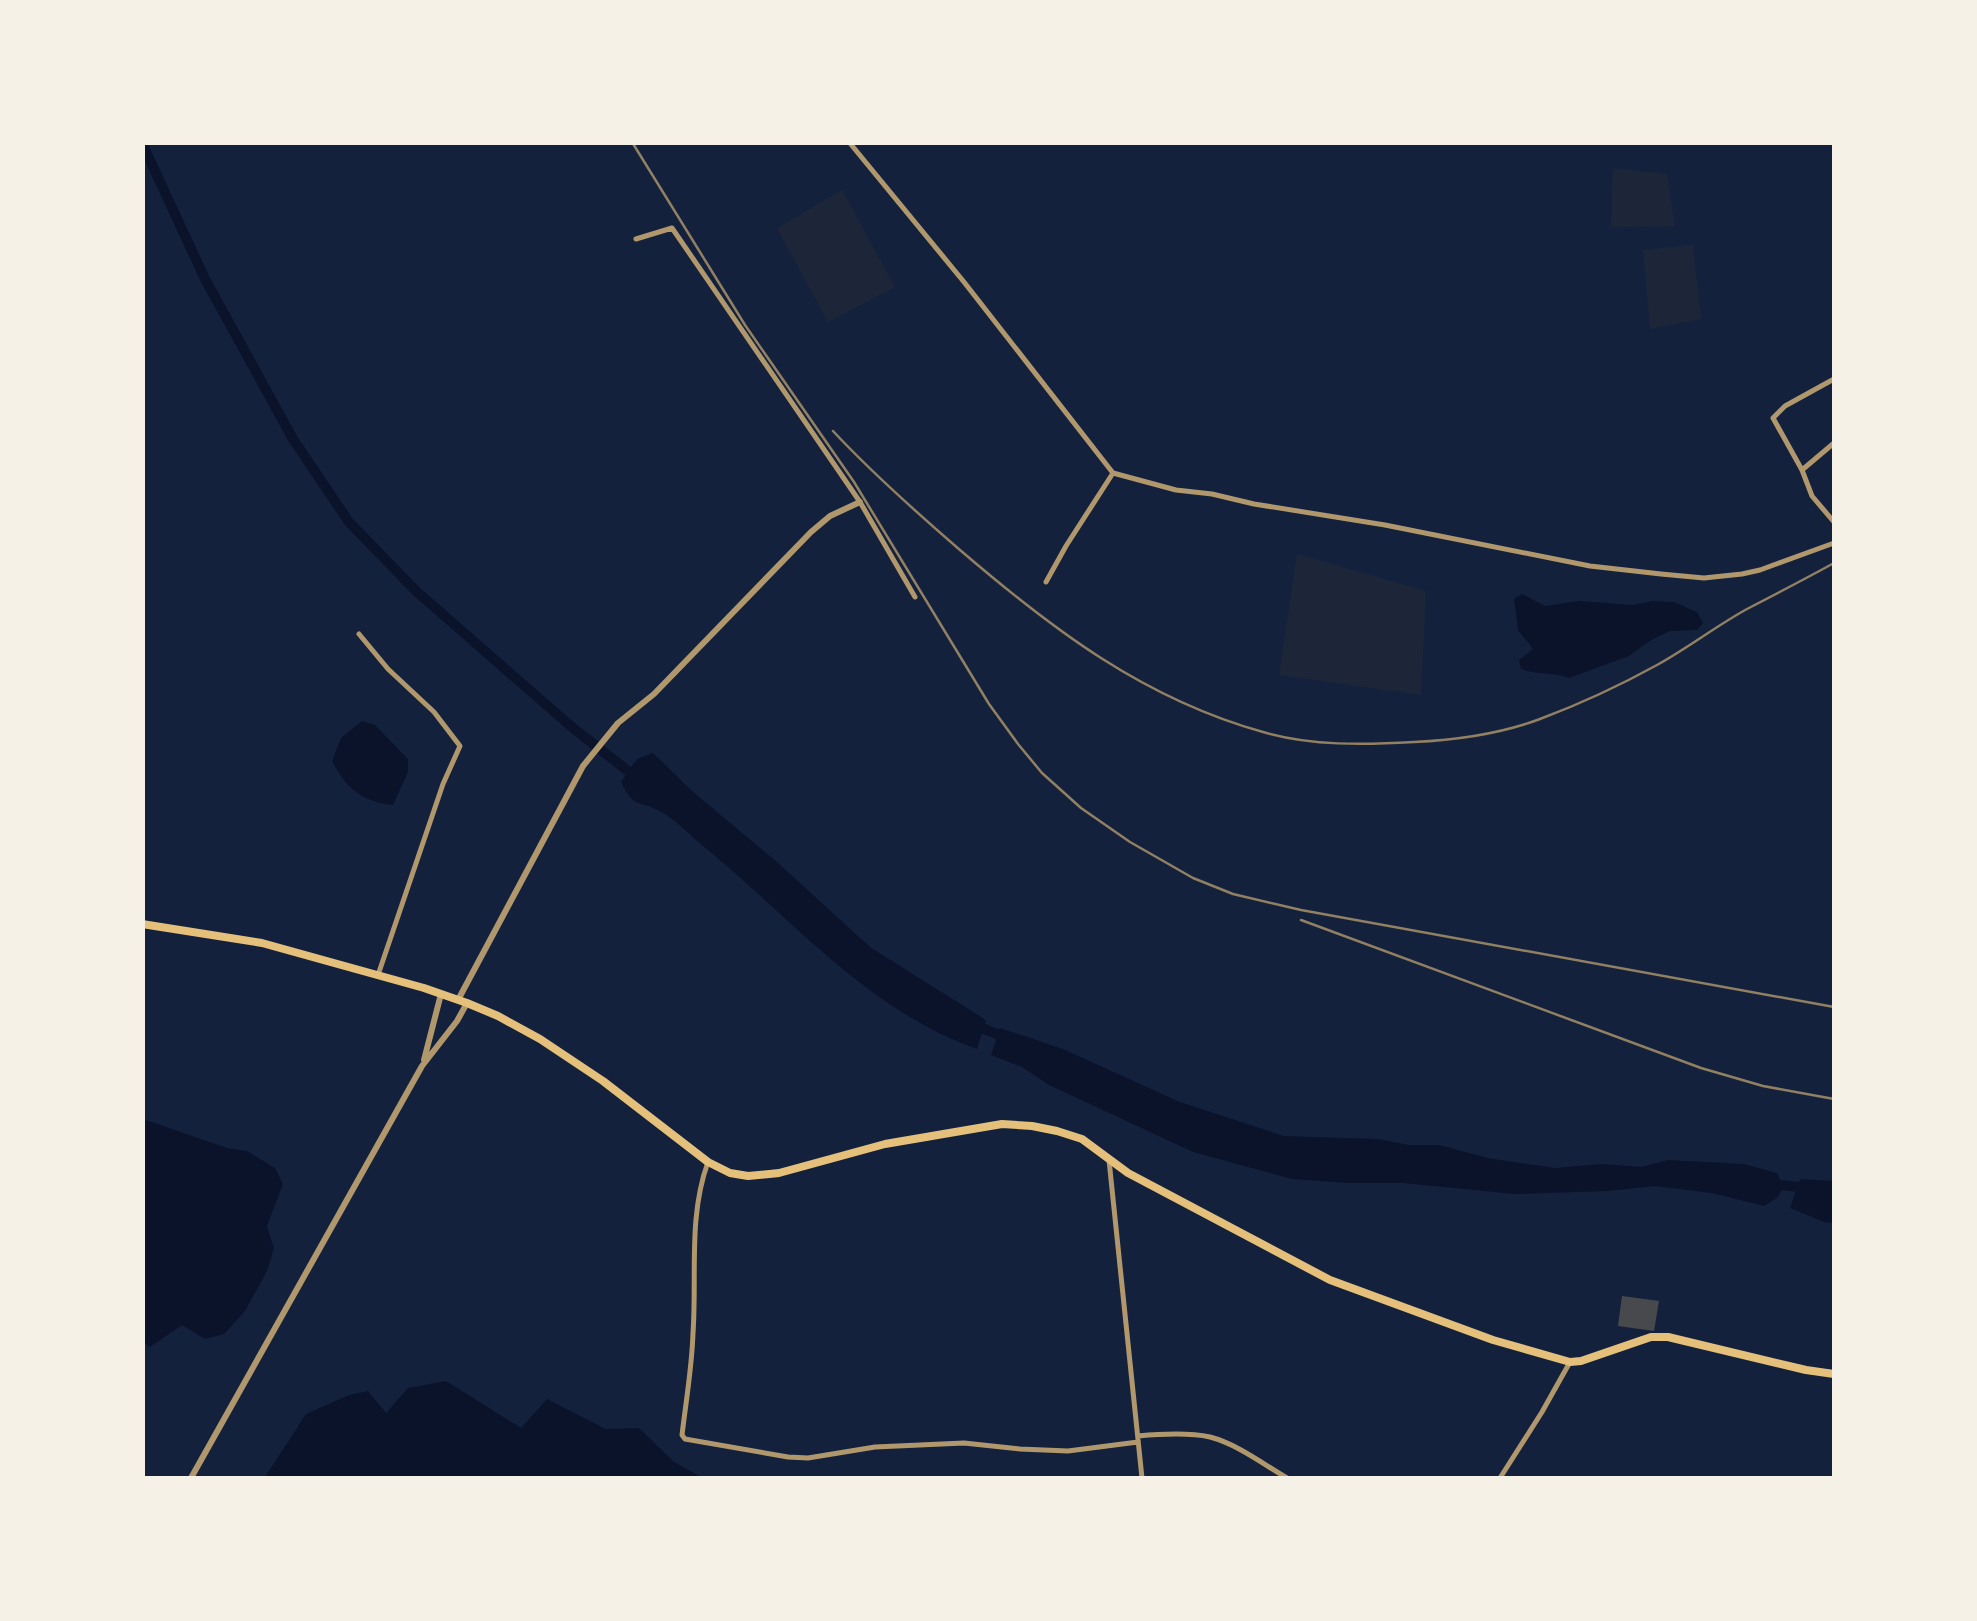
<svg xmlns="http://www.w3.org/2000/svg" width="1977" height="1621" font-family="'Titillium Web',sans-serif">
<style>
.green{fill:#1d2539}
.water{fill:#0b132b}
.lines{fill:none;stroke-linecap:round;stroke-linejoin:round}
.canal{stroke:#0b132b;stroke-width:10}
.building{fill:#48494c}
.minor{stroke:#b1986c;stroke-width:5}
.tertiary{stroke:#b1986c;stroke-width:6}
.secondary{stroke:#e5c07b;stroke-width:8}
.rail{stroke:#918062;stroke-width:2.5}
</style>
<rect width="100%" height="100%" fill="#14213d"/>
<path class="green" d="M1613,168l54,6 8,52 -64,1z
M842,190l53,97 -67,35 -51,-94z
M1693,245l8,74 -51,10 -7,-79z
M1297,554l129,37 -5,104 -142,-20z"/>
<path class="water" d="M1522,594l23,12 34,-5 54,4 19,-4 22,1 23,10 6,11 -6,7 -27,1 -19,9 -22,16 -60,22c-16,-6 -32,-3 -48,-9l-2,-9 14,-11 -15,-19 -4,-31z
M362,721l13,4 33,34v13l-15,33c-31,-3 -47,-17 -61,-44l9,-23z
M653,753l39,38 85,71 93,85 116,73 -9,29c-113,-40 -189,-135 -280,-208 -11,-10 -23,-22 -36,-29 -22,-13 -27,-2 -40,-30l16,-23z
M1000,1028l63,21 117,53 104,34 94,3 31,6h30l49,13 67,10 46,-4 41,3 26,-7 76,4 33,9 7,14 -7,11 -13,8 -53,-13 -56,-7 -47,5 -94,3 -111,-11h-57l-54,-4 -99,-27 -144,-67 -27,-18 -31,-12z
M143,1119l84,29 20,3 28,17 8,16 -16,42 7,22 -7,23 -22,40 -21,23 -19,5 -23,-14 -32,22 -7,-5z
M1800,1179l34,2v42l-10,-1 -34,-14z
M446,1381l75,47 26,-29 59,30 33,-1 35,34 29,16 -438,-1 41,-63 43,-19 19,-4 18,22 22,-25z"/>
<g class="lines">
<path class="canal" d="M142,143l63,136 88,160 56,83 67,69 157,137 64,50
M972,1024l35,14
M1771,1184l63,7"/>
</g>
<path class="building" d="M1622,1296l37,5 -5,30 -36,-5z"/>
<g class="lines">
<path class="minor" d="M849,142l115,140 149,191 -47,73 -20,36
M636,239l36,-11 188,274 55,95
M1834,443l-32,27 10,26 22,26
M1802,470l-29,-52 12,-12 49,-27
M1113,473l63,17 36,4 42,10 131,21 205,41 71,8 43,4 38,-4 18,-4 74,-27
M359,634l29,35 46,43 26,34 -17,38 -65,191
M1109,1160l33,318
M708,1162c-20,55 -11,114 -15,171 -1,34 -7,68 -11,102l3,4 103,18 20,1 67,-11 89,-4 56,6 48,2 70,-9
M1138,1436c22,-2 49,-4 72,1 27,7 53,27 77,41
M1500,1478l42,-66 28,-50"/>
<path class="tertiary" d="M458,1000l125,-234 35,-43 36,-29 157,-162 19,-16 30,-14
M424,1060l17,-66
M191,1478l231,-412 35,-45 10,-18"/>
<path class="secondary" d="M142,924l120,19 162,45 43,15 31,13 42,23 63,42 105,81 22,11 18,3 31,-3 106,-29 117,-20 30,2 25,5 25,8 46,34 202,107 163,60 77,22 11,-1 70,-24h17l138,33 28,4"/>
<path class="rail" d="M632,142l113,183 109,157 135,222 29,40 24,29 39,35 49,34 63,36 40,16 68,16 533,97
M833,431c40,43 83,81 127,119 92,79 184,149 303,182 48,14 101,13 151,10 42,-2 86,-8 126,-23 40,-15 79,-33 117,-54 31,-17 59,-39 90,-56 29,-15 58,-30 87,-46
M1301,920l400,148 62,18 71,13"/>
</g>
<rect width="1977" height="1621" fill="none" stroke="#f6f1e7" stroke-width="290"/>
</svg>
